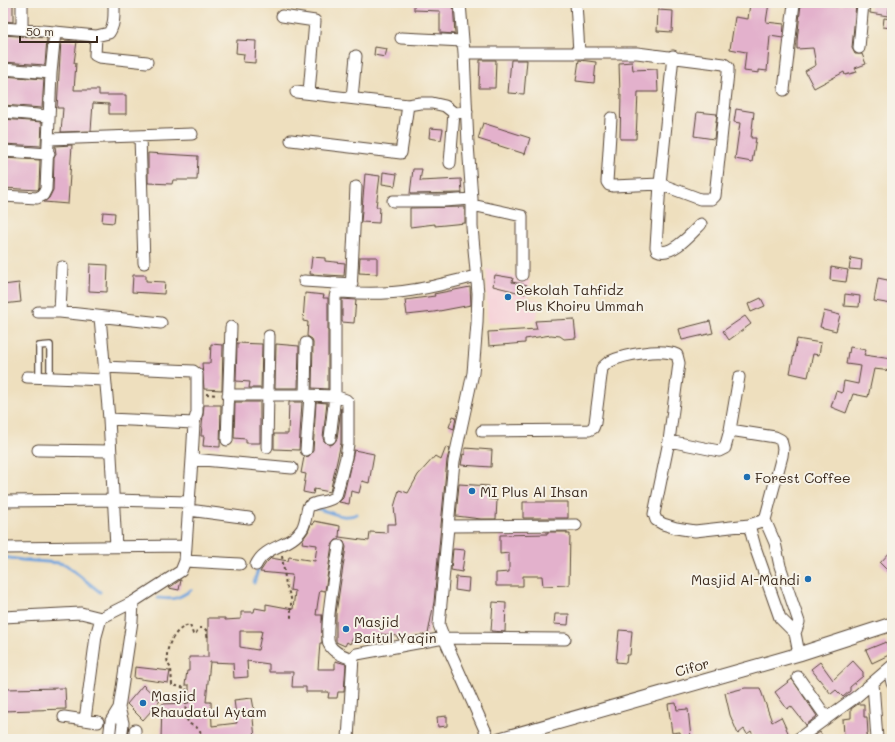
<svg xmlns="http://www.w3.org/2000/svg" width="895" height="742" font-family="Mali,sans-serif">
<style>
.built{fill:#f6cfd7}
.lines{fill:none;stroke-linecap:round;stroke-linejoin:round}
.stream{stroke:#72a4dd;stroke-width:3}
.building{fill:#e3b1cc;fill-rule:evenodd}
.service-casing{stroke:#564536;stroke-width:8}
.minor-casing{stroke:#564536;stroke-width:13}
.tertiary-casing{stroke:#564536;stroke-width:15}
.path{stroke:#564536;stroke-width:2;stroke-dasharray:3 3;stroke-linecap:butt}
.service{stroke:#fff;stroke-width:5.5}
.minor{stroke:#fff;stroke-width:11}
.tertiary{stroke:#fff;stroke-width:13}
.poi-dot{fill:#1f6fb2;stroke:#f7f3e8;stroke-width:1.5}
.labels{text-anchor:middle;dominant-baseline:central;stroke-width:4;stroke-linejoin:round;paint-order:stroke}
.poi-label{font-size:14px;fill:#3b2a1e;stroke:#f7f3e8;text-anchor:start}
.street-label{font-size:14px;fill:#3b2a1e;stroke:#f7f3e8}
</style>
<rect width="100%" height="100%" fill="#f7f3e8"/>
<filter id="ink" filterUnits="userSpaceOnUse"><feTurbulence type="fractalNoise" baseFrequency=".025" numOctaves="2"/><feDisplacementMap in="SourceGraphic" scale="8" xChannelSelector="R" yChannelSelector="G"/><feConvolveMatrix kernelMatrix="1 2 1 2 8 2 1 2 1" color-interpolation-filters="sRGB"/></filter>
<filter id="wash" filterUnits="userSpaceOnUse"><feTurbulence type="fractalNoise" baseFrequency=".012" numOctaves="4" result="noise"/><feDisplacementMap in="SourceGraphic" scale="16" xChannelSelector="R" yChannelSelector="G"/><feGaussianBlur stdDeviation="0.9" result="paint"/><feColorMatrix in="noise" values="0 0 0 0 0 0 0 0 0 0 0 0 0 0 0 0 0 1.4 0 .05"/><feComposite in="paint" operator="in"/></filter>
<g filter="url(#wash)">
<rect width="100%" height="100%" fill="#eedfbe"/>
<path class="built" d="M487,269l43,11 -2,18 12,2 -3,17 -5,5 -45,1z"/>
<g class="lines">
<path class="stream" d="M314,508c14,2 29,13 43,6
M3,557l19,3 37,3 7,2 34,27
M254,583l5,-17
M158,598c15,2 20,1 33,-8"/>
</g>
<g id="blocks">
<path class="building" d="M3,3h10v19l-10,-1z
M414,3h39l2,31 -15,-1v-22l-26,-1z
M750,3h19l-3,19 18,2 -1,14 -13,-2 -3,35 -8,-1v3l-15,-2 2,-19 -16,-3 5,-32 13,2z
M801,3h32l10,2v-2h3l10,1 -4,44 3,6h7l4,10 -11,4 2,4 -12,3 -1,-3 -30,16 -9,-17 11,-6 -3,-17 -16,1v-8z
M871,3h19l-2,13 -18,-3z
M658,10l15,1 -1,21 -15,-1z
M884,18l8,1v9l-9,-1z
M3,35l44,3 -2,27 -42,-3z
M61,40l16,1 -3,22h2l-2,27h25v5h27v19h-17v-10l-16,-1 -2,28 -30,1 2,-24h-6z
M237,40l19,1 -1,22 -12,-1 1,-8 -8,-1z
M375,47l12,2 -2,8 -11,-2z
M480,60h16l-1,28h-16z
M511,60h16l-3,34 -16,-1z
M579,60l17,2 -2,21 -18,-2z
M632,62l1,8 24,-1 1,23h-20l-2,47h-16l1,-44h-1l-1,-32z
M3,76l41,3 -2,29 -39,-3z
M736,109l18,3 -3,26h5l-4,24 -17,-3 5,-36 -6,-1z
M697,112l20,2 -3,25 -20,-3z
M3,119l39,3 -1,24 -38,-2z
M483,123l47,15 -5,16 -47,-15z
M430,128l13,1 -2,11 -12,-2z
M72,145l-4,59 -24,-2 5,-4 4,-8 1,-32 2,-4 -1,-8z
M148,153l50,3 -1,24h-24l-1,4 -24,-1z
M3,158l37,2 -1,27 -1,3 -35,-2z
M413,169h9l-2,12 41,-2 1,14 -52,1z
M383,172l14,2 -2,12 -13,-2z
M365,174l15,2 -4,31h4l-1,16 -18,-1z
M465,207v16l-30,3v-2l-25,3v-19z
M103,212l12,1 -1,10 -12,-1z
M312,257l13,1v3l20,2 -1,13 -34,-2z
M360,257h17v17l-18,-1z
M851,258l11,2 -1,10 -12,-1z
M90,264l18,1 -1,27 -18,-1z
M831,267l17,3 -2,12 -16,-2z
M133,275h13v6l19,1 -1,12 -32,-2z
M495,275l18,3 -1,4 15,3 -2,9 -32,-8z
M878,278l14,3v23l-18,-3z
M19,283l2,19 -18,2v-19z
M470,287l1,18 -37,7 -27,3 -2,-15 30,-4 -1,-2z
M305,293l19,2 -1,3h5v91l-16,-1 1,-45 -1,-4 -5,-3 1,-14 -5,-1z
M845,294l15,2 -1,11 -15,-1z
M761,298l4,8 -14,6 -3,-8z
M342,299l14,1 -2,23 -12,-1z
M824,311l16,4 -4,16 -16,-4z
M745,316l6,8 -22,16 -6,-9z
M574,319l2,19 -12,1 -4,-3 -9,-1 -26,4v4l-36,3 -1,-14 49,-3 -2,-8z
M710,321l3,12 -31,7 -3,-11z
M797,339l24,4 -2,12 -6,-1 -5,23 -18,-4z
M237,343l25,1 -1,44h-12l1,-6 -14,-1z
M211,344l12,1 -1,45 -18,-1 -2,-26h8z
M276,344l23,2 -1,42h-23z
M850,347l16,3 -2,5 28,4v12l-18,-2 -6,28 -15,-3 -7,19 -15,-6 5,-16 6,2 2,-12 14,3 3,-18 -15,-2 2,-12 1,1z
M235,402h25v41h-14v-4l-12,-1z
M289,402h13l-3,48 -25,-1v-15h14z
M316,402l11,1 -4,35 1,3 5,4 4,-1 4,-5 4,-31v35l-11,49 -16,-3 -1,5 -10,-2 3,-18 -5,-1 3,-16 5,-1 4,-5z
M204,405h17l-1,42 -17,-1 1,-10h-3z
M453,416l3,1 -2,12 -5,-2z
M446,447l4,2 -3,11 -13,142 -6,32 -30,5 -1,-3 -17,-2v4h-27l-3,6 -3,-2 -2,4 -9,-4v-29l10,-66 -3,-7h-7l-4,5 -7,46 -5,-1 -2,11 -2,14h6v28h-2l-2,26h17v-8l11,3 -2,28h-6l-1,6h-9l1,-6h-23v-5h-14l1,-15h-24v-8l-22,-3 1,16 -14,1 -1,-15 -23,-1 -4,40h5l1,24 25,-3 -3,-23 18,-2 2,11h-2l3,29 -94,1 1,-35 27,-1v-18h-4l2,-14h2v-14h19v-39h17v2l16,-1v-7h13l1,-4 11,2v-6l27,5 2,-18 -5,-1 2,-15 -32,-3 6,-9 5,-5 17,3 1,-4 26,4 2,-16 -15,-2 1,-4 5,-7 3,-8 2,1 1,-4 26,5 -1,11 30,4 1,-9 17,1v-9h9l-2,-17 5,-17 9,3 10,-18 17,-19 6,4zM240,631h22l-4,19 -18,-3z
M465,448l27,2 -1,17 -30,-2 2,-11 2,1z
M354,450l20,4 -5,29 -7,-2 -3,12 -8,-2 -2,13 -10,-2 4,-4z
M459,484l30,2 -1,13 9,1 -1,19h-15l-25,-3z
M523,502h45v16h-45z
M547,532h20v2h3l-1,51 -26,1 -1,-10h-19v10h-27v-13l13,-1v-19l-9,1v-19l47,-1z
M453,549l12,1 -3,22 -11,-2z
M892,550v25l-12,-12z
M456,577l13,1 -1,14 -13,-2z
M180,580h1l-2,10 -10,-2z
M493,602l13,1 -1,29 -14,-1z
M555,614h14l-1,11 -14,-1z
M619,630l13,1 -2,24h-3l-1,8 -10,-1z
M886,642l5,12 -19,9 -6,-13z
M853,661l10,11v4l-13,11v4l-7,6 -7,-7 -5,4 -20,-25 9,-7 13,18z
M135,667l35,4 -2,12 -34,-5z
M792,679l25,37 -11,9 -15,-19 -4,3 -12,-17z
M143,685l17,16 -17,19 -16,-16z
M65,688l1,21 -63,2v-22z
M745,688h15l12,34 9,-5 10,22h-36l-4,-8 -4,3 -3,-5 -6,5 -8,-19 -5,-22z
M676,703l1,7 11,-1 3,29 -10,1 -1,-7 -8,1 -4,-29z
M858,704h6v13h3l1,17h-2l1,5h-17v-4l-6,1 -1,-17 8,-1v-9z
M447,716v10l-9,1 -1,-10z
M820,732l4,7h-7l-3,-3z"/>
</g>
</g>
<g filter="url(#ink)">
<use href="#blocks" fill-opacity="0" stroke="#564536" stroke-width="1"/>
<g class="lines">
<g class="service-casing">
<path id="service" d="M39,378v-32l11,-1v33"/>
</g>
<g class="minor-casing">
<path id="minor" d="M576,3l3,49
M282,16l33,5 -6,72
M3,28l52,4 -4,41 -5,116 -3,6 -6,3 -34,-2
M22,29v-26
M55,32l41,4 13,-3c6,-9 5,-19 5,-30
M96,36l-1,19 4,2 48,5
M401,38l62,3
M859,48l4,-45
M464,53h173l87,11 4,3v6l-13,123 -3,3h-12l-40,-15 -47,2 -4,-1 -2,-3 4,-64
M673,56l-13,128 -4,63 1,3c14,8 35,-17 44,-26
M3,69l48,4
M784,90l10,-87
M296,92l112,13 12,-2h12l13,3 9,7 13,-1
M352,98l4,-42
M3,112l46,4
M140,136l4,127
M49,139l143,-5
M291,140l110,13 7,-48
M3,151l46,3
M450,163l4,-50
M393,201h51l28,-2
M472,205l50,11v59
M62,267l-2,45 101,11
M304,281l48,3
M351,292l5,-105
M38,312h22
M100,317l9,102 7,128
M104,367l89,4 4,3v38l-3,11 -2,36
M27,377l78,3
M739,377l-9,53 45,7 6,3 2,8 -1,8 -17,64 10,23 5,23 19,56 -4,11 4,21
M228,395h77l30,1v-99l1,-4 6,-1c23,2 47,2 71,-2 21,-3 42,-9 63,-14
M305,395l1,-52
M109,419l85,4
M730,430l-5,18 -6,3 -50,-10 -15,73 2,6 7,4 13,4 19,3 54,-6 16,-5
M482,431l107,-1 4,-2 2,-5 7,-55c2,-2 5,-5 7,-6 15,-8 53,-14 68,-7l2,8 -10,78
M227,440l4,-113
M267,447l2,-111
M38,450l72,1
M306,450l4,-55
M3,501l110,-1 76,2
M189,510l60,8
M749,525l6,22 25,71 15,15
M448,526l128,-1
M339,546c-3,19 -15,84 -10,98 4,9 15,12 23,15
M4,548l182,-2
M185,561l55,3
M256,565c9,-20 35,-18 46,-36 4,-7 4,-15 6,-22 9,-7 19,-3 28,-11l10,-39 2,-13v-42l-2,-2 -11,-4 -5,42
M3,617l78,-4 20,5
M889,669l3,14
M798,677l29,41
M873,683l4,56
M119,708l4,15 -2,16
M64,717l34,5
M85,720l11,-84 5,-18 32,-16 48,-31 4,-10 7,-102 100,9
M109,739l2,-18 8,-13 13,-87 1,-19
M135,739v-9
M348,739l5,-82 4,-3 87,-16 -5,-13 15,-164 19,-88 4,-50 1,-30 -6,-66v-28l-4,-55 -4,-91 -4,-50
M489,739l-45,-101 121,1
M798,739l59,-43 35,-30"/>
</g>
<g class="tertiary-casing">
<path id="tertiary" d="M500,739l299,-85 93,-30"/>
</g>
<path class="path" d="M206,394l12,1
M282,556l4,29 5,13v20
M201,739l-1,-9c-3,-3 -8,-4 -11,-7 -7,-9 -1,-24 -3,-35l-14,-3 -1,-17c-11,-11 2,-41 19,-43l3,9 3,-1 3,-5h5l2,2 2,9"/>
<use href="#service" class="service"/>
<use href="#minor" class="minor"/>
<use href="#tertiary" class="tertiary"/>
</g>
</g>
<g class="poi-dot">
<circle cx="508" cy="297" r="4"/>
<circle cx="747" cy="477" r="4"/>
<circle cx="472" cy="491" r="4"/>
<circle cx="808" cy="579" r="4"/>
<circle cx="346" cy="629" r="4"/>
<circle cx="143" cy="703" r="4"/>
</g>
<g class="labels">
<g class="poi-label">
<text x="516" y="289">Sekolah Tahfidz<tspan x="516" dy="16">Plus Khoiru Ummah</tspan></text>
<text x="755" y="477">Forest Coffee</text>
<text x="480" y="491">MI Plus Al Ihsan</text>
<text x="800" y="579" text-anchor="end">Masjid Al-Mahdi</text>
<text x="354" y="621">Masjid<tspan x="354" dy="16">Baitul Yaqin</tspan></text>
<text x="151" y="695">Masjid<tspan x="151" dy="16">Rhaudatul Aytam</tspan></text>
</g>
<g class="street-label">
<text transform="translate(692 667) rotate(-16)">Cifor</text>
</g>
</g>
<rect width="895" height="742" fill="none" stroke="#f7f3e8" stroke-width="16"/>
<path d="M20 36v6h77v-6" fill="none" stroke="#3b2a1e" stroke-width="2"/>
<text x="26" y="36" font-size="12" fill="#3b2a1e" stroke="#f7f3e8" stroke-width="3" paint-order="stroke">50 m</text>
</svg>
